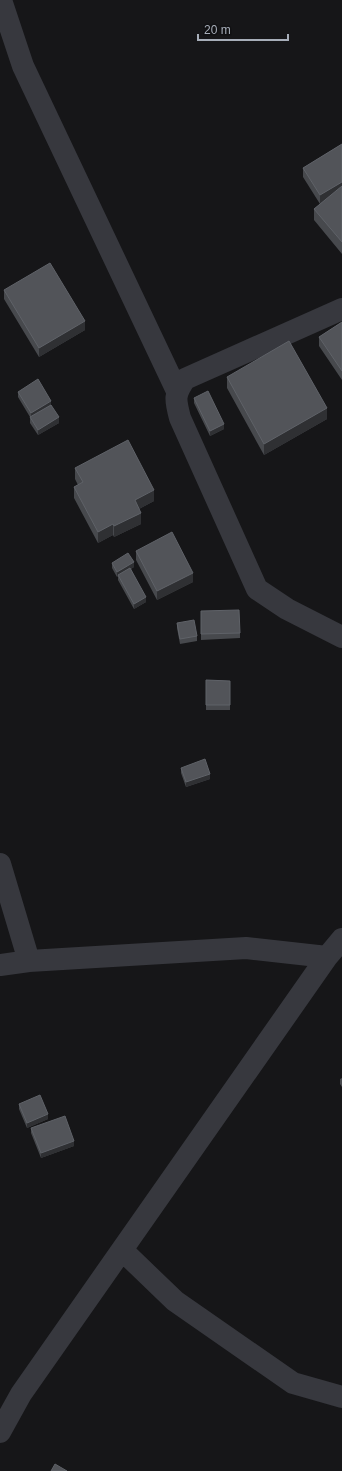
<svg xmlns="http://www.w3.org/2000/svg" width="342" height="1471" font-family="Helvetica,sans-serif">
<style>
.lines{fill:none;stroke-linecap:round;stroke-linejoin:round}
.minor{stroke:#37383e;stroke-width:22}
.wall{fill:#47494d}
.shaded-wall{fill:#2f3033}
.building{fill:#525459;stroke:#5f6268}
</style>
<rect width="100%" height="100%" fill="#161618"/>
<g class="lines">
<path class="minor" d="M1,0l22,66 154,325
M342,309l-157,70c-11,16 -10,20 -5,39l77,171 30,20 55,28
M0,864l29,97
M0,965l29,-4 217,-13 81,9
M122,1250l53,51 118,82 49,14
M0,1432l21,-38 306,-437 15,-18"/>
</g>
<path class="wall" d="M342,144v110l-28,-34v-11l6,-5 -17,-27v-9z
M4,290l81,40 -46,27 -35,-58z
M342,322v58l-23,-34v-9z
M227,377l100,42 -63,36 -37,-67z
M18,392l33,13 8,18 -21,12 -8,-12v-6l-12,-20z
M194,398l30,31 -14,7 -16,-33z
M75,468l79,33 -15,8 2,15 -27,13 -1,-2 -15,8 -24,-45v-11l4,-2 -3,-6z
M136,551l57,31 -36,18 -21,-40z
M112,563l22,4 -3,2 15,33 -12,7 -16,-29v-4l-1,1 -5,-9z
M201,611l39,22v5l-39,2z
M177,623l20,13v5l-17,3 -3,-16z
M206,680l24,1v29h-24z
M181,768l29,11 -24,8 -5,-14z
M342,1078v9l-2,-3v-5z
M19,1104l29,15 -21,9 -8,-19z
M31,1128l43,18 -33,12 -10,-25z"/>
<path class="shaded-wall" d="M342,182v9l-22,13v-9z
M85,321v9l-46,27v-9z
M51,401v5l-20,12v-5z
M327,408v11l-63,36v-11z
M59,417v6l-21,12v-5z
M224,424v5l-14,7v-5z
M154,490v11l-19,10v-11z
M141,513v11l-27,13v-11z
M113,524v11l-15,8v-11z
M134,562v5l-16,9v-1v1l-1,1v-5z
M193,573v9l-36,18v-9z
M146,597v5l-12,7v-5z
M210,774v5l-24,8v-5z
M48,1114v5l-21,9v-5z
M74,1141v5l-33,12v-5z"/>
<path class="building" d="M342,144v38l-22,13 -17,-27z
M342,186v56l-28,-33z
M50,263l35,58 -46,27 -35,-58z
M342,322v49l-23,-34z
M289,341l38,67 -63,36 -37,-67z
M38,379l13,22 -20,12 -13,-21z
M208,391l16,33 -14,7 -16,-33z
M51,405l8,12 -21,13 -8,-13z
M128,440l26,50 -19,10 6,13 -27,13 -1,-2 -15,8 -24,-45 9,-5 -8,-14z
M172,532l21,41 -36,18 -21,-40z
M128,553l6,9 -17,10 -5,-9z
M130,568l16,29 -12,7 -16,-29z
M239,610l1,23 -39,1v-23z
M194,620l3,16 -17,3 -3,-16z
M206,680l24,1v24h-24z
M205,759l5,15 -24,8 -5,-14z
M40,1095l8,19 -21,9 -8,-19z
M65,1116l9,25 -33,12 -10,-25z
M55,1464l12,7h-16z"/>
<path d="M198 34v6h90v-6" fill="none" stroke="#a7aeb9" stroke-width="2"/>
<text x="204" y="34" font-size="12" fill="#a7aeb9" stroke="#111113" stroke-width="3" paint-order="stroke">20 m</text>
</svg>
